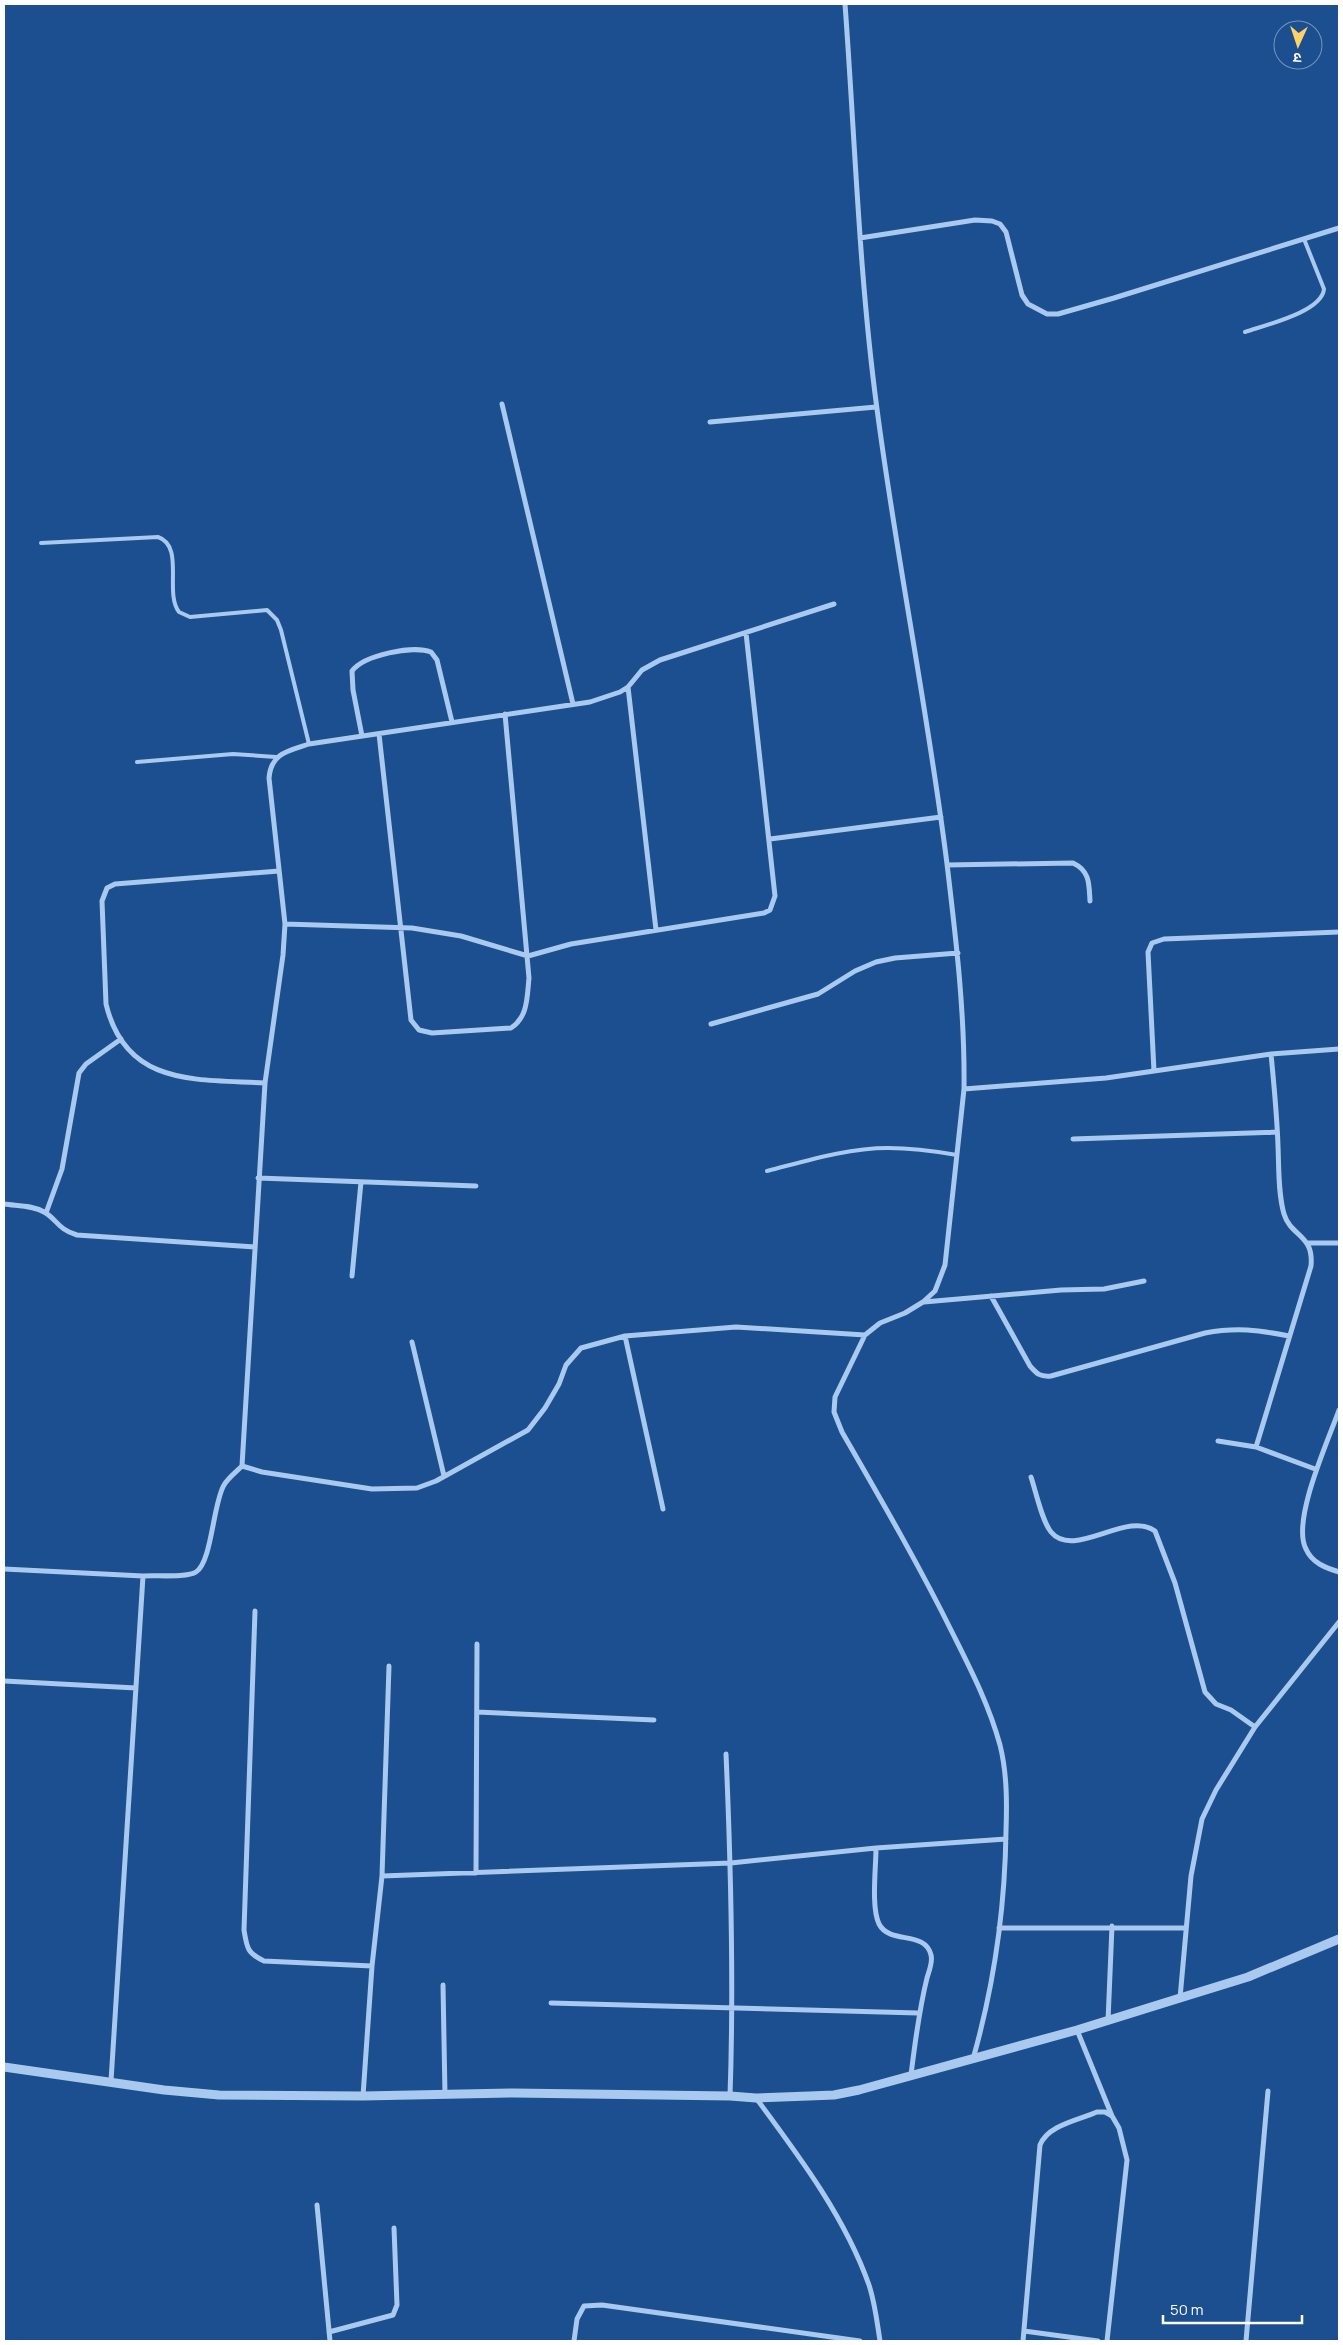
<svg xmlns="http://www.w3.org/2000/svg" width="1343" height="2345" font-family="Manrope,'Noto Sans Devanagari',sans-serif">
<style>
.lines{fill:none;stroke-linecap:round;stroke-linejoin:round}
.service{stroke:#a9c9ee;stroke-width:4}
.minor{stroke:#a9c9ee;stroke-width:5}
.tertiary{stroke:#a9c9ee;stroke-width:9}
</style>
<rect width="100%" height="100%" fill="#1b4f8f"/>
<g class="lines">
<path class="service" d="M1245,332c20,-7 77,-20 79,-43l-20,-50
M41,543l117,-6c27,9 6,56 21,75l11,5 77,-7 10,10 4,10 28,114
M137,762l96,-8 43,3
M767,1171c39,-10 80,-23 121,-23 23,0 46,3 69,7"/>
<path class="minor" d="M845,4c10,135 14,271 32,405 20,152 51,303 70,455 9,75 18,149 17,225l-19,176 -10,26 -12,11 -18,11 -25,10 -15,12 -30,62 -1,15 8,20c38,66 77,133 111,202 18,36 36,71 47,111 7,28 7,57 6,86 -1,76 -12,154 -33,228
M860,238l115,-18 17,1 8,3 6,8 16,63 6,9 19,10h11l56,-16 225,-70
M502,404l71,300
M710,422l166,-15
M834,604l-174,56 -18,10 -14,17 -8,5 -30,10 -281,42c-21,7 -38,9 -40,34l16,146 -2,31 -18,128 -23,383 20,6 110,17 45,-1 19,-7 92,-51 17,-22 14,-24 7,-19 15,-17 44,-12 111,-9 129,8
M628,687l28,243
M379,734l32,286 8,10 13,3 79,-5c17,-11 16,-31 18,-50l-24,-264
M362,736l-9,-46 -1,-19c12,-16 61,-26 79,-19l6,8 15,62
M770,839l171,-22
M947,865l126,-2c17,8 16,21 17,38
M285,924l127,4 49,8 67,20 43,-12 193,-31 6,-3 5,-14 -29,-263
M711,1024l107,-30 37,-23 21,-9 19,-4 63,-5
M1154,1071l-6,-119 4,-9 12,-4 175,-7
M265,1083c-69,-4 -139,4 -159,-79l-4,-103 5,-13 8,-4 164,-13
M964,1089l142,-11 165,-24 68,-5
M1073,1139l204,-7
M258,1178l218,8
M4,1204c13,2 28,1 40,8 13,7 13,17 33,23l178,12
M46,1213l16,-44 17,-96 7,-9 35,-25
M1307,1243h32
M352,1276l9,-94
M991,1296l39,70c7,8 10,11 21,10l154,-43c32,-6 53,-3 84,3
M924,1302l137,-12 43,-1 40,-8
M625,1336l38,173
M412,1342l32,134
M1339,1410c-10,29 -48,111 -33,139 6,14 20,19 33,23
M1218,1441l38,6 59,22
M1256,1447l55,-181c3,-32 -20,-29 -27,-52 -6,-21 -5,-46 -6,-68 -1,-31 -4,-61 -7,-92
M1031,1477c5,15 11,44 20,55 23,28 76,-22 104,-1l20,52 30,109 11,12 15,6 24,17
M4,1569l139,7 -32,505
M143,1576c13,-1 44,2 53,-4 16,-10 17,-69 28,-87 4,-7 12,-13 18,-19
M255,1611l-11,319c3,18 3,23 20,31l108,5
M4,1681l132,7
M477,1712l177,8
M726,1754c5,114 8,228 4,342
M876,1848c0,20 -5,59 3,76 11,21 46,6 52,31 2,7 -2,16 -4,23 -8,32 -12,64 -16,97
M476,1873l1,-229
M382,1876l349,-13 145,-15 130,-9
M999,1928h187
M443,1985l2,110
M1180,1998l11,-122 11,-57 14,-29 39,-63 84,-105
M551,2003l367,10
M1108,2021l4,-95
M1077,2030l35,86
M363,2096l9,-130 10,-90 7,-210
M756,2098c43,58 89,119 113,187 6,18 8,37 11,56
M317,2205l13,136
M1024,2331l74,10
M329,2332l64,-17 4,-10 -3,-77
M574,2341l3,-22 7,-13 18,-1 258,36
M1023,2341l17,-196c8,-20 39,-25 57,-33h8l7,4 7,12 8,32 -20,181
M1246,2341l22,-250"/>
<path class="tertiary" d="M4,2067l160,23 55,5 144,1 151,-3 216,3 26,2 53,-2 25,-1 25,-5 218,-60 103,-32 68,-21 91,-38"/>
</g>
<rect width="1343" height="2345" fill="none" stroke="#ffffff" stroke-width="10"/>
<g transform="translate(1298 45) rotate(183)"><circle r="24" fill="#1b4f8f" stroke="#7695bc"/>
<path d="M0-4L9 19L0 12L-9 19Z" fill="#ffd166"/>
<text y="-8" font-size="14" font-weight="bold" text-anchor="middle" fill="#ffffff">उ</text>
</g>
<path d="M1163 2315v8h139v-8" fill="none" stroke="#ffffff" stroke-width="2.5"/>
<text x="1170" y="2315" font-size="15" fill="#ffffff" stroke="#1b4f8f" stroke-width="4" paint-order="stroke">50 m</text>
</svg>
